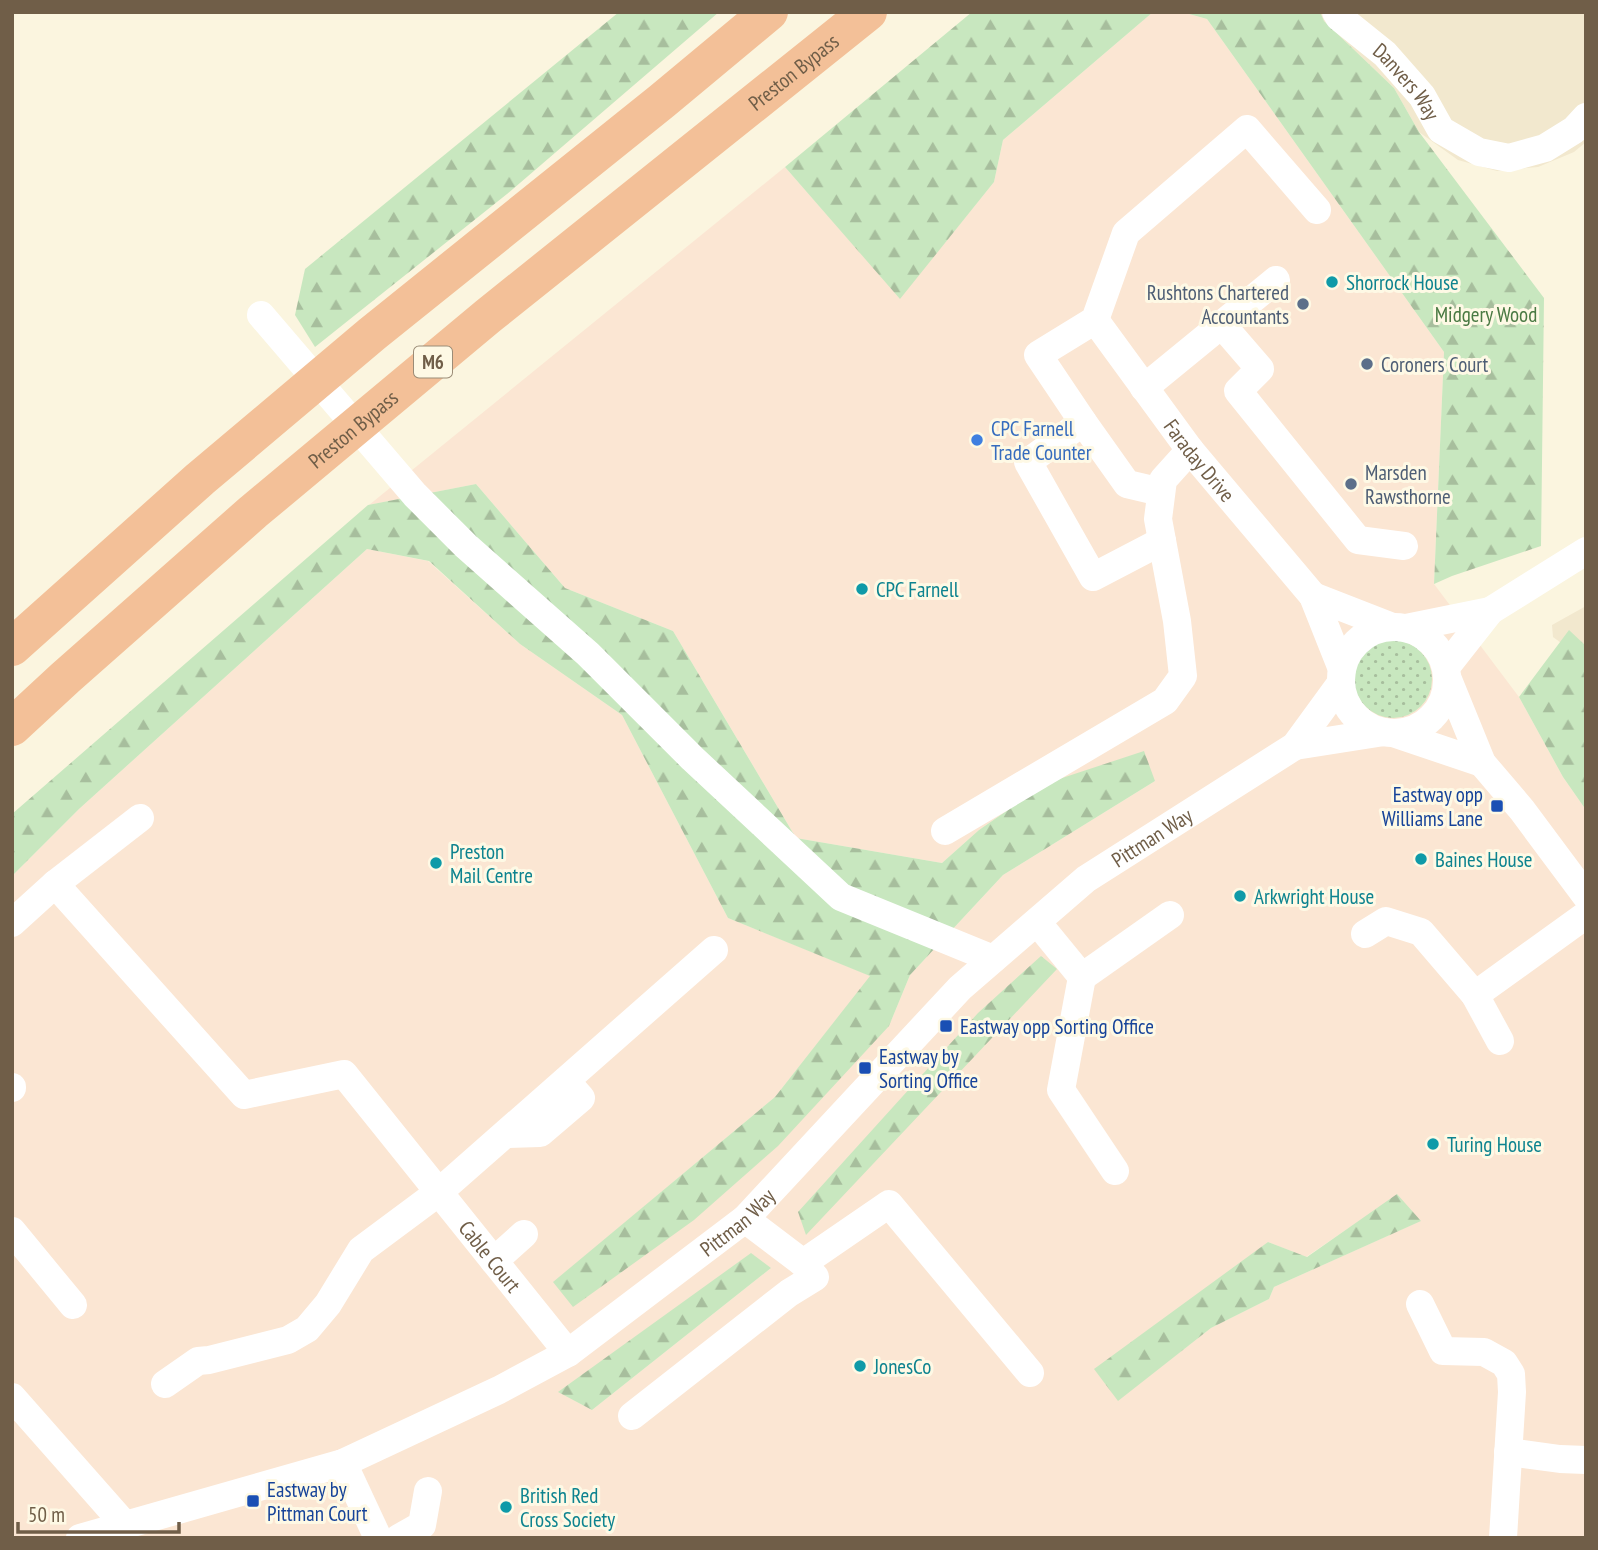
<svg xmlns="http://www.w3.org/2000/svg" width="1598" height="1550" font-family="'PT Sans Narrow',sans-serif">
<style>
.residential{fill:#f2e8ce}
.commercial{fill:#fbe6d3;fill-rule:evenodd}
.grass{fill:url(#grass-dots)}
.forest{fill:url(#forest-firs)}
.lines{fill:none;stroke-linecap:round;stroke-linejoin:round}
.minor{stroke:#fff;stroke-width:28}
.highway{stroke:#f3c098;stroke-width:38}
.culture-dot{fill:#0f9aa8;stroke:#fef9e5;stroke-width:2.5}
.service-dot{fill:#5c6f8a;stroke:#fef9e5;stroke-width:2.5}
.shop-dot{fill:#3f7fe0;stroke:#fef9e5;stroke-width:2.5}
.transit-dot{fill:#1a4fb4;stroke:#fef9e5;stroke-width:2.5}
.labels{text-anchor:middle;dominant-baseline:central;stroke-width:6;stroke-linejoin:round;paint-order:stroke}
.shield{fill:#fef9e5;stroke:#9b8c77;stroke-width:2}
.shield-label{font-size:19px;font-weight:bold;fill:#705e48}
.street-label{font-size:21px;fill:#705e48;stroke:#fef9e5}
.culture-label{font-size:21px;fill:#0d838f;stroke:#fef9e5;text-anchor:start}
.service-label{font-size:21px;fill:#4e5e75;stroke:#fef9e5;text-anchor:start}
.park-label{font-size:21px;fill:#4a7a43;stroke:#fef9e5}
.shop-label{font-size:21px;fill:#366cbe;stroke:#fef9e5;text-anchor:start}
.transit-label{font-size:21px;fill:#164399;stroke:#fef9e5;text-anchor:start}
</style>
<defs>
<pattern id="grass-dots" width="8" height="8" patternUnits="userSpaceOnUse" patternTransform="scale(1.75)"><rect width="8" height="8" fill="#c8e7bf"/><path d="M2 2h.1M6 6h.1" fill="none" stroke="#a7be9d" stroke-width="1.8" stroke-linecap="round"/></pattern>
<pattern id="forest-firs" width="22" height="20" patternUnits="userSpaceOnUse" patternTransform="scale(1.75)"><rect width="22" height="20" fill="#c8e7bf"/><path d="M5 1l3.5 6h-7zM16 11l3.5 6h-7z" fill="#a7be9d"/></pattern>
</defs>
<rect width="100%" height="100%" fill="#fbf5df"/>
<path class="residential" d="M1320,12h266v130l-12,10 -36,15 -41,4 -39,-11 -39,-28 -25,-44 -70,-67z
M1586,606v55l-33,-24 -1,-12z"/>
<path class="commercial" d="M1153,12h29l25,7 237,333 -10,232 85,113 44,80 23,33v728h-1574v-662l67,-67 288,-260 61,12 92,83 102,71 106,203 143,58 -96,121 -221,185 335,-256 21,-51 93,-100 152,-94 -108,2 -68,47 -37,33 -146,-25 -123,-207 -108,-43 -89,-104 -107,21 416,-338 115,131 94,-116 9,-42zM1390,1200l26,23 -142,64 -5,12 -58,29 -93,72 150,-158 38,15zM771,1268l-179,142 -33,-18z"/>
<path class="grass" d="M1354 679a39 39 0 1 1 78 0a39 39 0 1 1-78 0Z"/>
<path class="forest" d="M619,12h100l-212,182 -192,153 -20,-32 10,-46z
M972,12h181l-150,128 -9,42 -94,117 -115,-132z
M1182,12h138l4,9 70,67 25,44 125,166 -3,248 -89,30 -18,8 10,-232 -237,-333z
M476,484l89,104 108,43 123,207 146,25 37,-33 68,-47 97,-32 11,30 -152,94 -93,100 -21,51 -111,120 -84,74 -121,87 -20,-25 222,-185 95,-121 -142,-58 -106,-203 -102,-71 -91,-83 -62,-12 -288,260 -67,67v-62l356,-309z
M1569,630l17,16v164l-23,-33 -44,-80z
M1041,956l16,13 -251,266 -8,-23 180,-199z
M1397,1194l24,27 -147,66 -5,12 -58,29 -93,73 -24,-32 174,-127 39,15z
M751,1253l20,15 -179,142 -34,-18z"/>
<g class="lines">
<g class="minor">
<path id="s1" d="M1336,12l3,5 46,37 37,42 19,34 38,22 30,6 36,-10 29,-18 12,-13"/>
<path d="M261,315l154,180 51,51 122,108 104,104 149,139 152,62"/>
<path id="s2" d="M1095,320l95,130 123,146 29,73"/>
<path d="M1222,325l38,44 -22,22 120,149 46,6"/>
<path d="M1144,388l132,-108"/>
<path d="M1083,422l-45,-67 57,-35 31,-87 121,-104 70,81"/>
<path d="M1161,492l-34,-8 -44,-62 -55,40 65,115 69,-36"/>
<path d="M1313,596l77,30"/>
<circle cx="1394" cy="680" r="53"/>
<path d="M1406,628l84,-17"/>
<path d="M1446,667l44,-56 96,-60"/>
<path d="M1447,677l35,86 40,47 64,86"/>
<path d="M1393,733l89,30"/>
<path d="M1295,746l89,-14"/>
<path d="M945,831l220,-130 18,-25 -6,-55 -19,-102 5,-39 27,-30"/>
<path d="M55,884l85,-66"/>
<path d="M1037,922l45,55 88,-62"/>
<path id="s3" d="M12,923l43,-39 189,211 100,-21 224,279"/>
<path d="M1365,934l21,-13 35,11 54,63 111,-80"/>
<path d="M1082,977l-21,113 54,81"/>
<path d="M1475,995l25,46"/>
<path d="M12,1087v1"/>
<path d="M506,1134l34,-1 41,-35 -15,-17"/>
<path d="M12,1231l61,74"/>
<path d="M494,1261l30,-27"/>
<path d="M803,1263l86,-59 141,169"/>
<path d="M1420,1304l23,47 41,1 20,11 7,11 1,18 -9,146"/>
<path d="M165,1384l33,-23 11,-1 79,-20 19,-11 21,-25 33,-54 78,-58 275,-242"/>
<path d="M12,1397l113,128"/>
<path d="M632,1416l157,-123 26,-16 -12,-14 -58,-44"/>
<path d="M1508,1452l52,7 26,1"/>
<path d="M343,1463l35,75"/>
<path id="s4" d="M80,1538l263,-75 156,-73 69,-37 177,-134 215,-231 126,-109 209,-133 46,-63"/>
<path d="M399,1538l23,-13 6,-34"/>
</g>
<g class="highway">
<path d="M12,647l188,-168 172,-145 290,-233 107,-89"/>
<path id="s5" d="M12,727l53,-49 188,-166 235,-196 380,-304"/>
</g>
</g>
<g class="culture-dot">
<circle cx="1332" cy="282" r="7"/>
<circle cx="862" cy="589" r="7"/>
<circle cx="1421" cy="859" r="7"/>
<circle cx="436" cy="863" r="7"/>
<circle cx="1240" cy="896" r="7"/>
<circle cx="1433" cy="1144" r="7"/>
<circle cx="860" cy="1366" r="7"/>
<circle cx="506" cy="1507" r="7"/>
</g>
<g class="service-dot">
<circle cx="1303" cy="304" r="7"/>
<circle cx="1367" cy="364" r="7"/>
<circle cx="1351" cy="484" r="7"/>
</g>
<circle class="shop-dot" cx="977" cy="440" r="7"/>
<g class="transit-dot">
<rect x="1490" y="799" width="14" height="14" rx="3.5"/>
<rect x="939" y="1019" width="14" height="14" rx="3.5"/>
<rect x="858" y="1061" width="14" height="14" rx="3.5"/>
<rect x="246" y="1494" width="14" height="14" rx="3.5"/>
</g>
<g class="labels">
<rect class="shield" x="414" y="346.5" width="38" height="31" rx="5"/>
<g class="shield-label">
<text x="433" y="362">M6</text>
</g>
<g class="street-label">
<text stroke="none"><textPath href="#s5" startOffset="1020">Preston Bypass</textPath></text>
<text stroke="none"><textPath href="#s1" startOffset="100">Danvers Way</textPath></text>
<text stroke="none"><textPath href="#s5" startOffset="453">Preston Bypass</textPath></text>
<text stroke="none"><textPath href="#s2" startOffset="175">Faraday Drive</textPath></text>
<text stroke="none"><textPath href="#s4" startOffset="1306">Pittman Way</textPath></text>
<text stroke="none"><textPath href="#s4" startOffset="738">Pittman Way</textPath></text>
<text stroke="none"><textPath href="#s3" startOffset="677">Cable Court</textPath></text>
</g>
<g class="culture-label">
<text x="1346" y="282">Shorrock House</text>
<text x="876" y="589">CPC Farnell</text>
<text x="450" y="851">Preston<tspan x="450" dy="24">Mail Centre</tspan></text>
<text x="1435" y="859">Baines House</text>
<text x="1254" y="896">Arkwright House</text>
<text x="1447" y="1144">Turing House</text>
<text x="874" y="1366">JonesCo</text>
<text x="520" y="1495">British Red<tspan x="520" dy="24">Cross Society</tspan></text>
</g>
<g class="service-label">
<text x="1289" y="292" text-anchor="end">Rushtons Chartered<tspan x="1289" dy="24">Accountants</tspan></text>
<text x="1381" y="364">Coroners Court</text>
<text x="1365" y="472">Marsden<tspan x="1365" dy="24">Rawsthorne</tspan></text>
</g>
<g class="park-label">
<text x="1486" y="314">Midgery Wood</text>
</g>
<g class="shop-label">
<text x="991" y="428">CPC Farnell<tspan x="991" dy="24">Trade Counter</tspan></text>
</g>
<g class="transit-label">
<text x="1483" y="794" text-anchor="end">Eastway opp<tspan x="1483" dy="24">Williams Lane</tspan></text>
<text x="960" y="1026">Eastway opp Sorting Office</text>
<text x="879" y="1056">Eastway by<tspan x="879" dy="24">Sorting Office</tspan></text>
<text x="267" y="1489">Eastway by<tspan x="267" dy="24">Pittman Court</tspan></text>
</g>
</g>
<rect width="1598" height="1550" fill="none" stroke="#705e48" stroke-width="28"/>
<path d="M18 1522v10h161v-10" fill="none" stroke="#705e48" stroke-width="3.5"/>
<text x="28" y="1522" font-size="21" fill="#705e48" stroke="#fef9e5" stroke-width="5" paint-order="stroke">50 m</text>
</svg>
